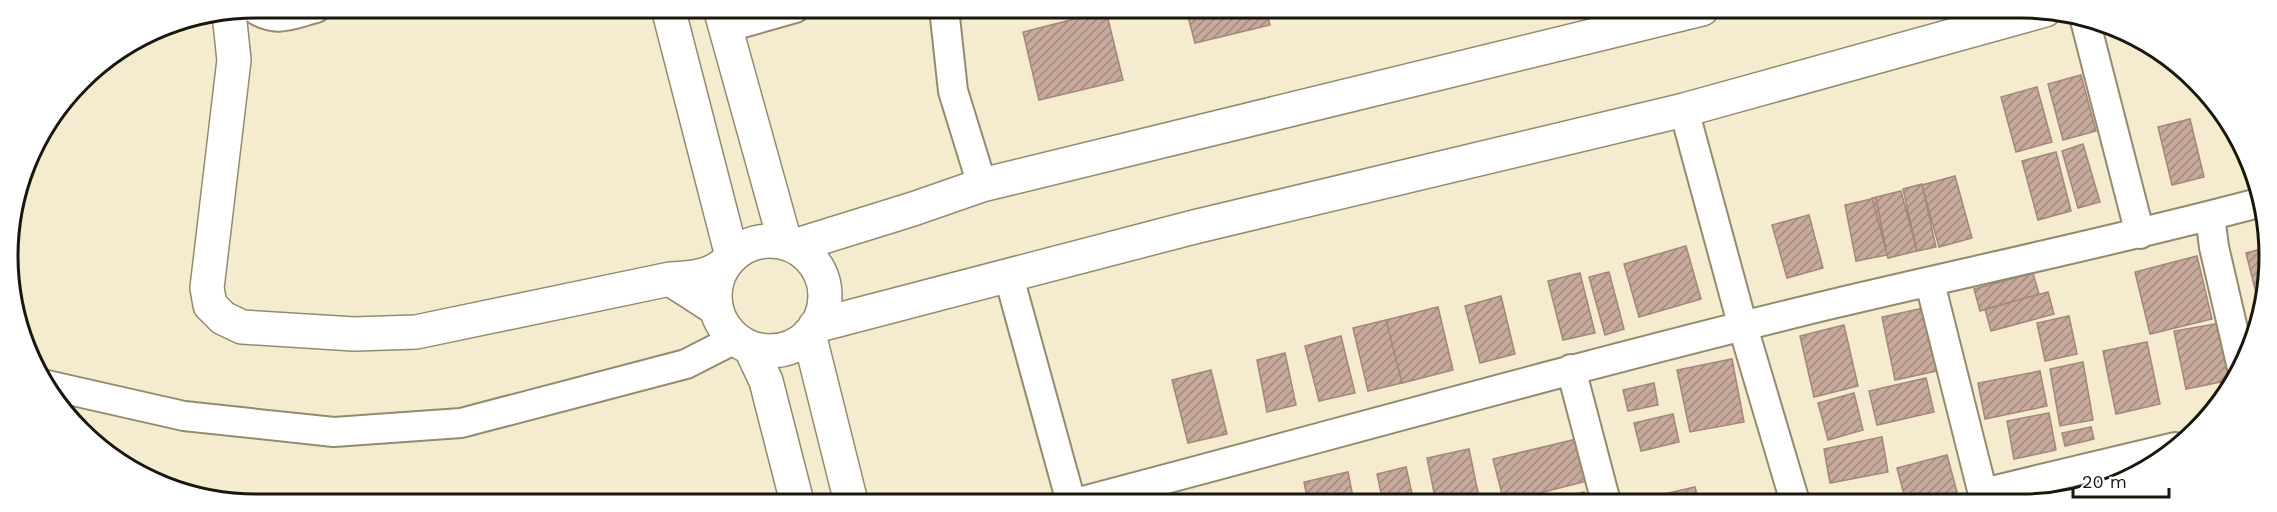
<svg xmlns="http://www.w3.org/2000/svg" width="2277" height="512" font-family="'Work Sans',sans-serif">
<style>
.building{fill:url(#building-hatch);stroke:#a3877a;stroke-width:1.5}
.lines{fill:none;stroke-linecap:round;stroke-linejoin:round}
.minor-casing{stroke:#938a70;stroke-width:32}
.tertiary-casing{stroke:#938a70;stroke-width:36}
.secondary-casing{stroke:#938a70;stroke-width:36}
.minor{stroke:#fff;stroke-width:28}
.tertiary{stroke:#fff;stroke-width:33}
.secondary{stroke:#fff;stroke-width:33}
.rim{fill:none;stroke:#1a170d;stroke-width:3}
</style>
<defs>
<pattern id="building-hatch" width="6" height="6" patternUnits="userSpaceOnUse" patternTransform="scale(1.5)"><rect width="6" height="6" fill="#c8aa9d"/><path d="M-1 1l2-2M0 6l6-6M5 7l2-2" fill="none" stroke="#a2897e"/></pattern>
</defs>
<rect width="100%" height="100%" fill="#f5ebce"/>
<path class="building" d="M1186,9h80l4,16 -75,18z
M1106,11l17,69 -84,20 -16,-68z
M2081,75l15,56 -33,9 -15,-56z
M2037,87l15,55 -36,10 -15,-55z
M2190,119l14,58 -32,8 -14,-58z
M2083,144l17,58 -22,6 -16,-57z
M2056,152l15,59 -33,9 -16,-59z
M1955,176l17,62 -33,9 -17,-62z
M1922,184l14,63 -19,4 -14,-62z
M1901,191l16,60 -29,7 -16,-60z
M1876,198l11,57 -31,6 -11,-56z
M1809,215l14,53 -36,10 -15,-53z
M1686,246l15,53 -62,18 -15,-53z
M2265,248l2,41 -3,10 -6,2 -12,-48z
M2197,256l15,63 -62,15 -15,-62z
M1609,272l15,57 -19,6 -16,-58z
M1580,273l15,60 -32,7 -15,-59z
M2033,273l6,21 -59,17 -6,-22z
M2048,292l6,22 -63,17 -6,-22z
M1501,296l14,58 -35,9 -15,-57z
M1438,307l15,63 -51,13 -16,-63z
M1924,308l13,63 -42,9 -13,-63z
M2069,316l8,38 -32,7 -8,-38z
M1386,320l16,63 -34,8 -15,-63z
M2220,323l11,57 -45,9 -12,-58z
M1844,325l14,61 -44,11 -14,-61z
M1341,336l14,57 -36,8 -14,-55z
M2147,342l13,62 -44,10 -13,-63z
M1285,353l11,52 -29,7 -10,-52z
M1732,359l12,63 -54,10 -13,-62z
M2083,362l10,58 -33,6 -10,-57z
M1211,370l16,64 -39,9 -16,-63z
M2040,371l7,35 -62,13 -7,-36z
M1926,378l8,34 -57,13 -8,-34z
M1654,383l4,22 -30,6 -5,-21z
M1854,393l9,37 -35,10 -10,-37z
M2049,413l7,37 -42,9 -7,-38z
M1673,414l6,28 -38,9 -7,-28z
M2091,427l3,12 -29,7 -3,-13z
M1882,437l6,35 -58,11 -6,-34z
M1577,439l10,42 -83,21 -11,-43z
M1469,449l11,53h-44l-9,-44z
M1947,455l10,37 -38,10h-13l-9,-34z
M1406,467l8,35h-31l-6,-28z
M1348,472l6,30h-46l-4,-20z
M2078,481l3,13 -28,8h-39l-2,-5z
M1695,487l4,15h-61v-2z
M1584,492l2,10h-47z
M1294,494l2,8h-25l-1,-3z
M1959,496l2,6h-26z"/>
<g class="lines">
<g class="minor-casing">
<path id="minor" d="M254,8c21,16 39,6 62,0
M944,8l9,83 29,94
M2085,20l55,214
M725,28l70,-20
M1684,110l59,217 52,175
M2210,216l4,31 28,121
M1009,277l62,225
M1930,283l55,219
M1571,369l35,133
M47,385l137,31 150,16 127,-9 225,-59 49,-25
M1983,493l192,-46
M1079,502c251,-66 501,-137 753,-198 143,-34 288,-64 430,-102"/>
</g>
<g class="tertiary-casing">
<path id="tertiary" d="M668,8l64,248
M720,8l65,234
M229,13l5,47 -27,228 3,17 13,13 19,9 112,7 62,-2 254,-53c18,-1 39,-2 53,-14
M670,279l45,29"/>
</g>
<g class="secondary-casing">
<path id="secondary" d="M715 296a55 55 0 1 1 110 0a55 55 0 1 1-110 0Z
M794,246l119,-37 69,-24 720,-176
M815,326l379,-99 490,-117 361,-100
M809,334l42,168
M751,349l15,32 31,121"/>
</g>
<use href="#minor" class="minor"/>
<use href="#tertiary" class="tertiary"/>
<use href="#secondary" class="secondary"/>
</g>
<path d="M0 0H2277V512H0ZM256 18H2021A238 238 0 0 1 2259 256V256A238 238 0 0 1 2021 494H256A238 238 0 0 1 18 256V256A238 238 0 0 1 256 18Z" fill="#fff" fill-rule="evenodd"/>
<path class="rim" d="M256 18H2021A238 238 0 0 1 2259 256V256A238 238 0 0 1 2021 494H256A238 238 0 0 1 18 256V256A238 238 0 0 1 256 18Z"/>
<path d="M2073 488v9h96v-9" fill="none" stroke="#1a170d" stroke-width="3"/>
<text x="2082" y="488" font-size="18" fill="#1a170d" stroke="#ffffff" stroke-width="4.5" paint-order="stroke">20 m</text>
</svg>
